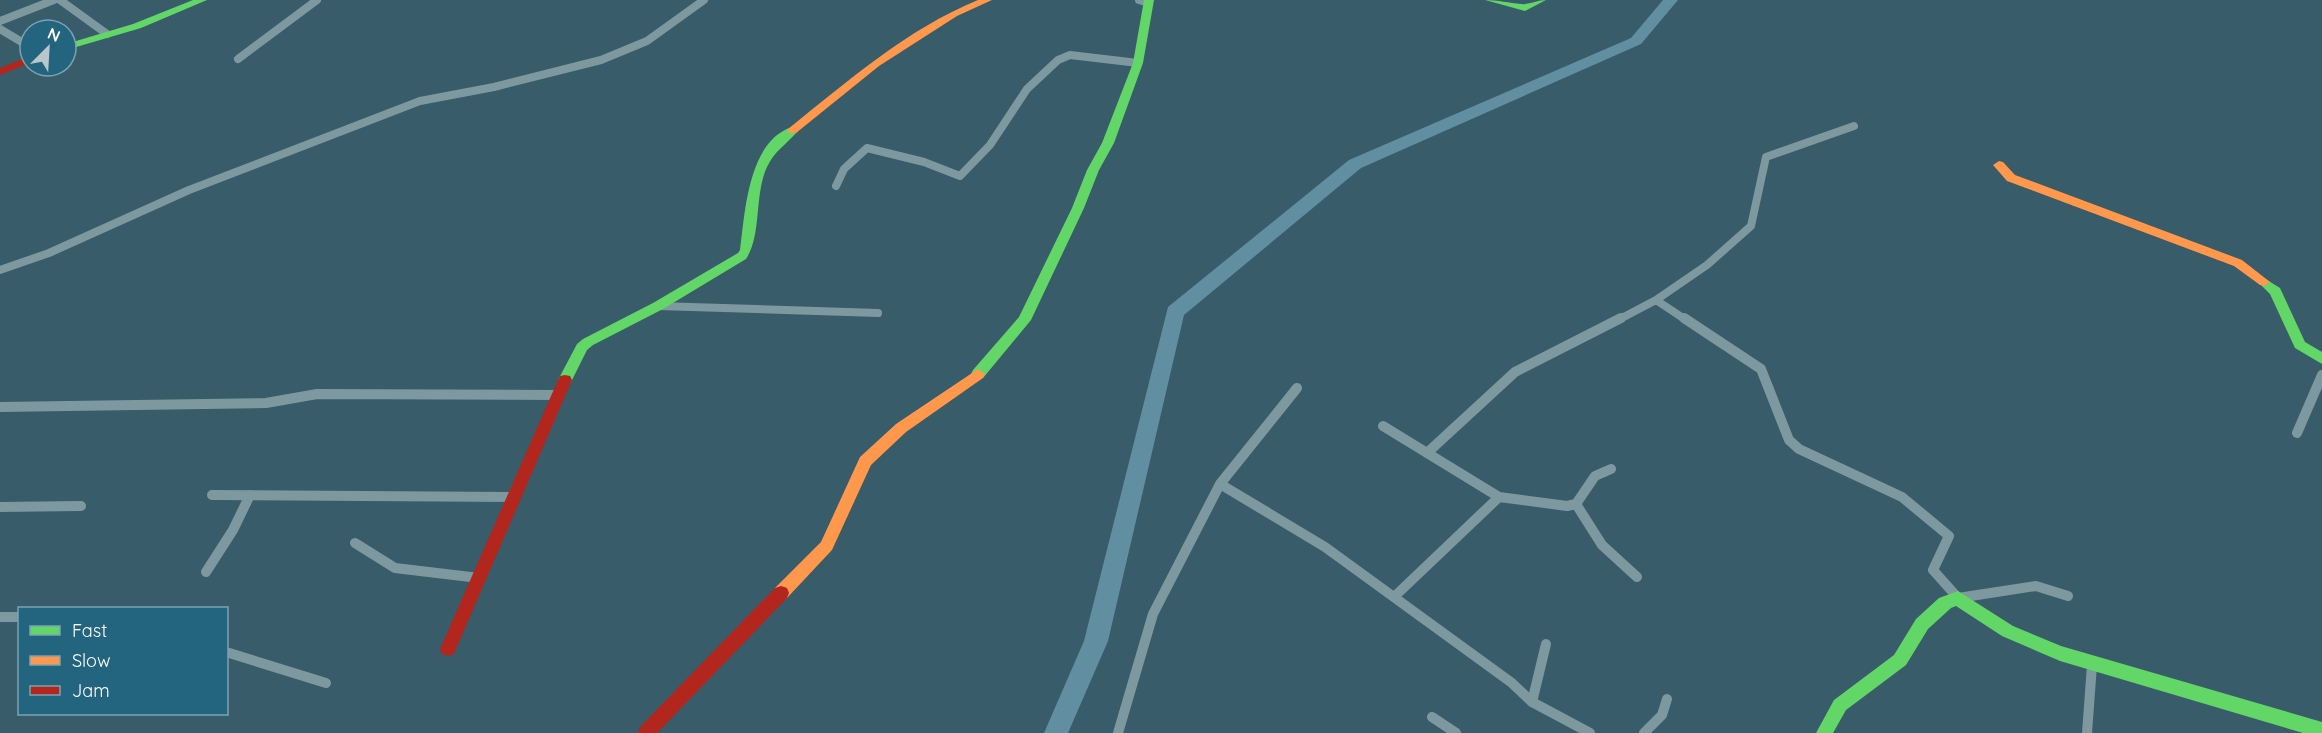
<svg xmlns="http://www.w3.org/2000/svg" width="2322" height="733" font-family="Quicksand,sans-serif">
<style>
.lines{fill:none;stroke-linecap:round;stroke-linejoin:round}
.river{fill:#618fa1;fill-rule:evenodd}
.street-far1{stroke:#7e98a0;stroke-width:8}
.street{stroke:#7e98a0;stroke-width:10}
.fast{fill:#63d668;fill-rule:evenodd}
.slow{fill:#ff974d;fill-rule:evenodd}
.jam{fill:#b3261e;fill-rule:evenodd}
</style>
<rect width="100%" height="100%" fill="#385c6a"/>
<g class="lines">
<path class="river" d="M1663,0h15l-37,44 -280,124 -177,147 -76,326 -40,92h-24l40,-92 84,-334 181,-147 282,-122z"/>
<path class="street-far1" d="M60,0l47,34
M1139,0l10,3
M0,21l54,-21
M0,29l30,18
M238,59l79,-59
M836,186l8,-17 23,-21 57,14 36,14 30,-31 37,-56 31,-29 12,-5 68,8
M0,270l49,-17 140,-63 231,-89 74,-14 107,-27 46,-19 57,-41
M1656,300l30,20
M658,306l220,7
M1618,320l38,-20 51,-35 44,-39 15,-69 88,-31"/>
<path class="street" d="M1684,318l77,51 28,71 10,9 103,48 47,39 -16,34 25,28 78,-12 32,10
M0,407l266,-4 51,-9 241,1
M1383,426l116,71 68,9 9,-2 19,-28 16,-7
M2297,433l25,-58
M1427,453l88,-81 106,-54
M1220,484l105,63 187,136 20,19 58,31
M212,495l302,2
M1576,504l26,41 35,32
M0,507l81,-1
M355,543l40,25 84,10
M206,572l27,-42 17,-35
M1395,596l104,-99
M0,617h20
M226,652l100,31
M1532,702l14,-58
M1432,717l24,16
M1118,733l35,-119 67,-130 77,-96
M1644,733l18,-18 5,-16
M2087,733l5,-68"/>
<path class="fast" d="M193,0h14l-66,28 -75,22v-6l67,-20z
M1144,0h10l-11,63 -29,80 -15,27 -15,38 -53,112 -48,58h-10l-2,-4 2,-4 46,-53 53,-109 15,-38 15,-27 31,-80z
M1485,0c13,0 24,3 36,4 8,1 16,-4 25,-4l-21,11z
M792,127l6,4c-11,13 -24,20 -31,36 -13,28 -5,68 -21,92l-83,50 -70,36 -6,5 -17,34h-10l-2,-4 19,-36 6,-5 70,-36 85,-50 2,-3c5,-37 8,-109 52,-123z
M2264,278l16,10 25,54 17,10v12l-27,-16 -25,-54 -12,-12z
M1958,591l55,35 48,20 261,76v11h-19l-243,-72 -58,-25 -46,-30 -5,2 -23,21 -22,36 -60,45 -13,23h-17l18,-33 60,-45 22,-36 23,-21z"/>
<path class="slow" d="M978,0h14l-35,16 -78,50 -83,67h-8v-4c60,-48 119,-100 190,-129z
M1999,161l4,1 12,13 227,85 28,22 -6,4 -4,-1 -26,-19 -227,-85 -14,-16z
M978,369l7,5 -2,4 -77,54 -35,33 -39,85 -45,48 -6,2 -6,-2 -2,-5 2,-5 46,-46 39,-85 36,-33z"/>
<path class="jam" d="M30,56v7l-30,12v-7z
M565,375l5,1 2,4 -116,269 -2,5 -6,2 -6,-2 -2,-5 118,-269 2,-4z
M781,586l6,2 2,5 -2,5 -130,135h-19l2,-6 135,-139z"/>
</g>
<rect x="18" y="607" width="210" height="108" fill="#23657f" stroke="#7ba3b2" stroke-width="1.5"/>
<rect x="30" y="626" width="30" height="9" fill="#63d668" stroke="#7ba3b2" stroke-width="1.5"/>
<text x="72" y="637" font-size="18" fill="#ffffff">Fast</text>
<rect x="30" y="656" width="30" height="9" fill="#ff974d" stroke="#7ba3b2" stroke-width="1.5"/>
<text x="72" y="667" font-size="18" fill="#ffffff">Slow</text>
<rect x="30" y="686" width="30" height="9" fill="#b3261e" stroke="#7ba3b2" stroke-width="1.5"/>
<text x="72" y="697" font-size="18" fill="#ffffff">Jam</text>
<g transform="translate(48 48) rotate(24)"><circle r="28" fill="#23657f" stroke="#7ba3b2" stroke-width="1.5"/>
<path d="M0-4.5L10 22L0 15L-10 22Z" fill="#b9c6cb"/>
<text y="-9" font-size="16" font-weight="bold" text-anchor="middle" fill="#ffffff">N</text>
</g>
</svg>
